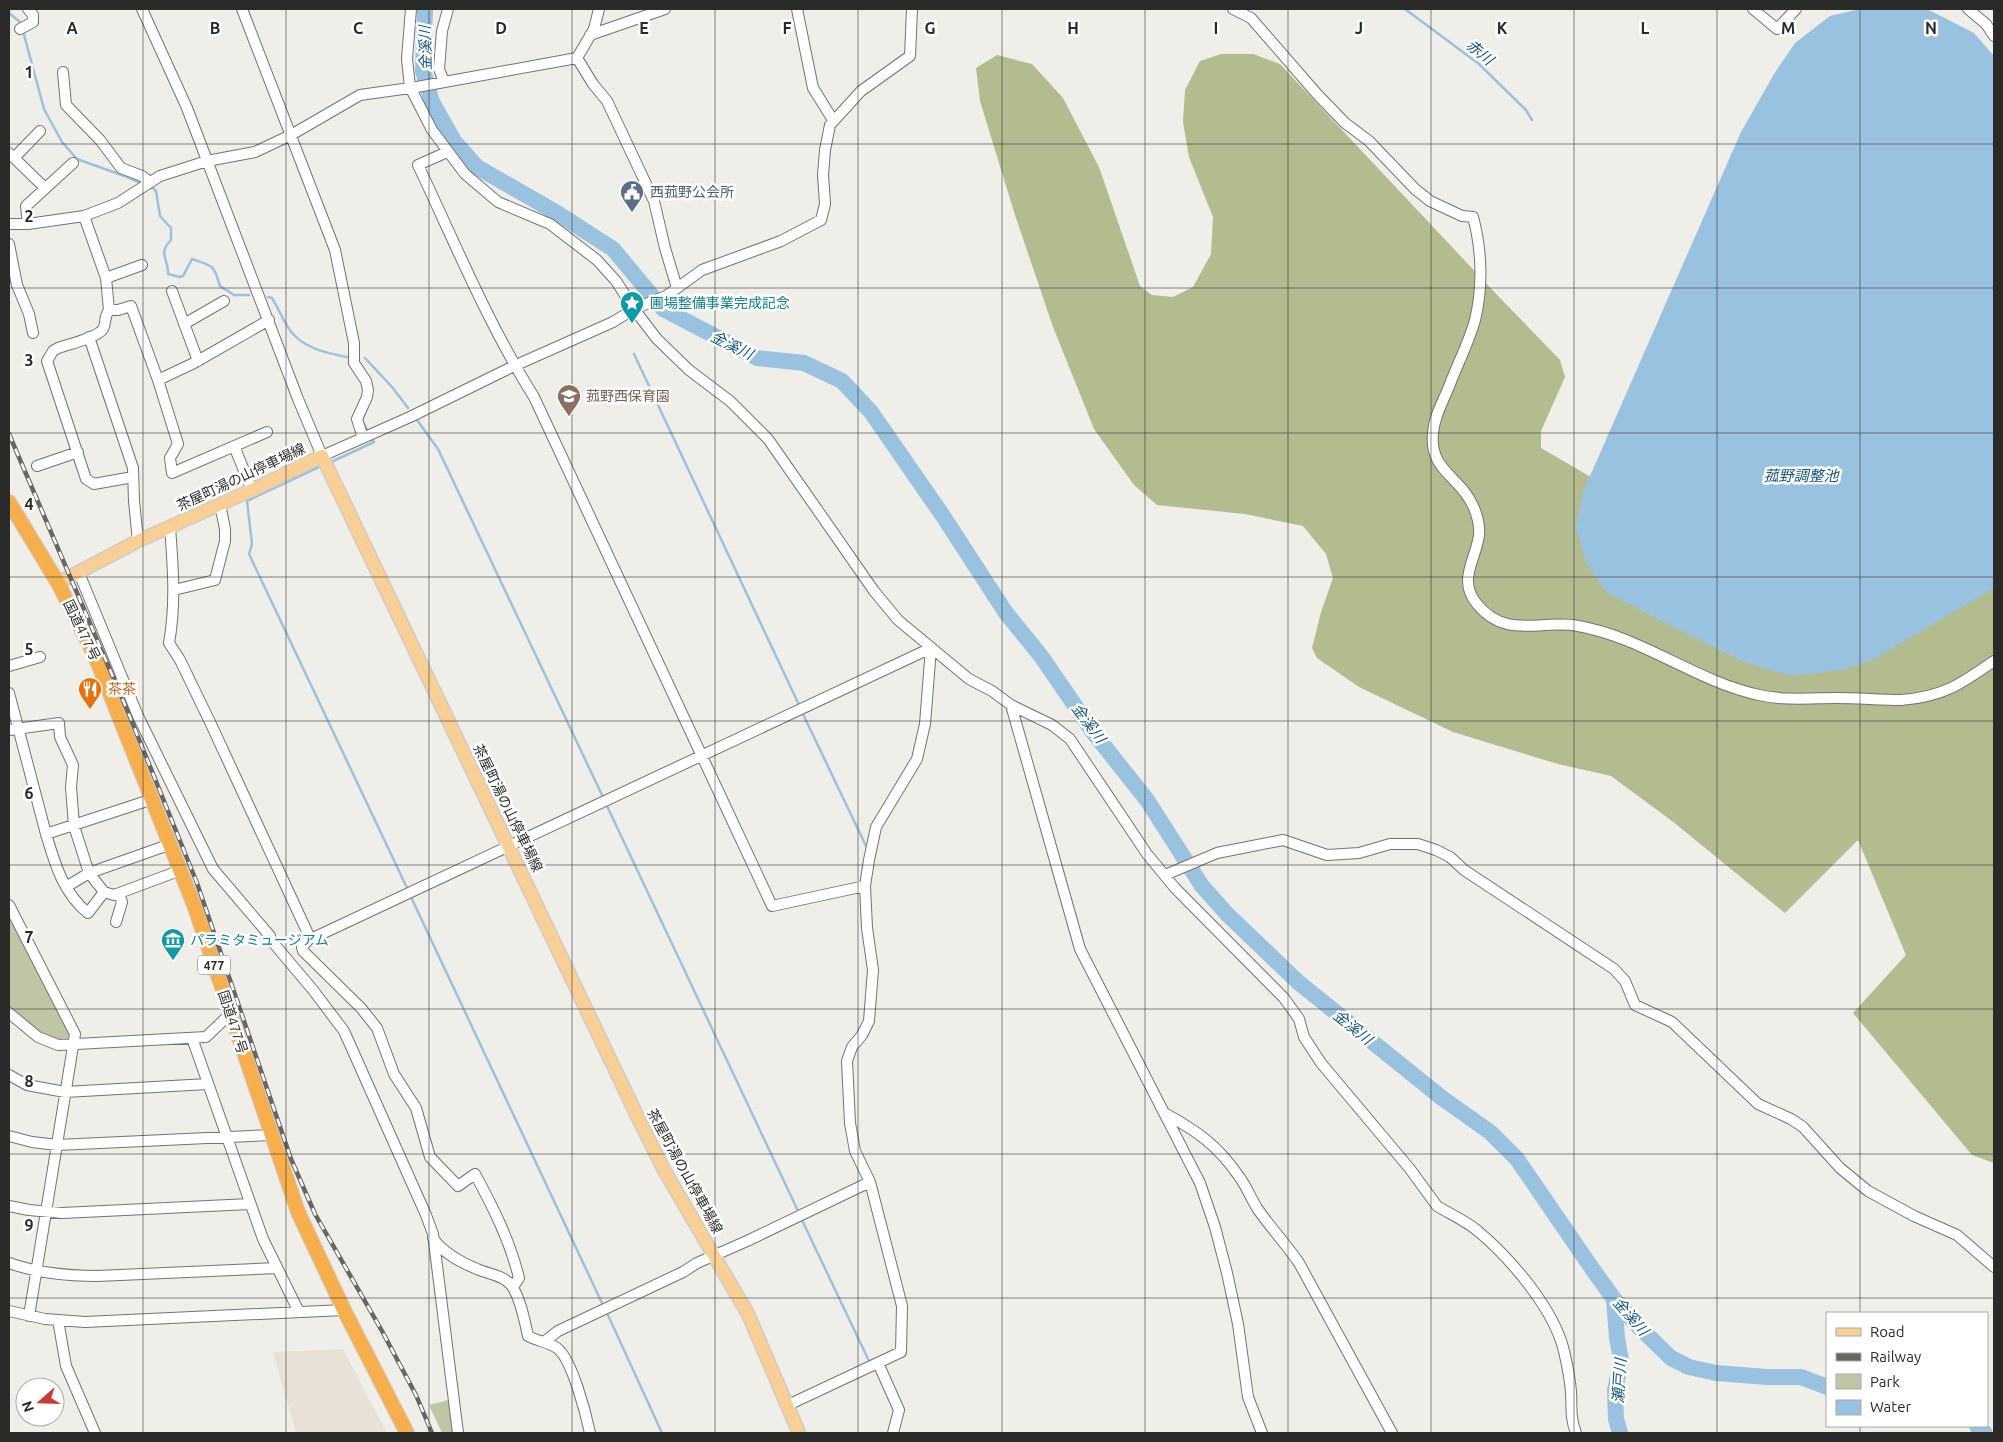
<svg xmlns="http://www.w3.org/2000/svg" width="2003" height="1442" font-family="Ubuntu,'Noto Sans JP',sans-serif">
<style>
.built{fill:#e7e2d5}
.green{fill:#bfc6a6}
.forest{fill:#b2bc8e}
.water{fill:#99c2e1}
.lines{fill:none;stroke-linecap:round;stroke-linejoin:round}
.stream{stroke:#99c2e1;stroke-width:2.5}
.river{stroke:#99c2e1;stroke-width:16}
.minor-casing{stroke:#75736e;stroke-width:12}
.major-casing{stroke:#cccccb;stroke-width:15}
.highway-casing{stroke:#cccccb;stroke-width:16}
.minor{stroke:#fff;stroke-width:10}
.major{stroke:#facf95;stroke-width:12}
.highway{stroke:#f7af4e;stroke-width:14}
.rail-casing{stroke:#676663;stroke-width:4.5}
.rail{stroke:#fff;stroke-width:2.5;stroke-dasharray:8;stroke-linecap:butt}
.grid{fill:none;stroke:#2a2a28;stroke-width:1;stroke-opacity:0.55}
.labels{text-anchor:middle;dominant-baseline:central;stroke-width:5;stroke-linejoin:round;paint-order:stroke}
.shield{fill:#fff;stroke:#6a6a68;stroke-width:1}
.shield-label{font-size:12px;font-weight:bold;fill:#2a2a28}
.service-label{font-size:14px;fill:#4e5e75;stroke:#fff;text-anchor:start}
.culture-label{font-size:14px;fill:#0d838f;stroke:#fff;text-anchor:start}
.education-label{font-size:14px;fill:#785e54;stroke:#fff;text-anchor:start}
.street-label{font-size:14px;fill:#2a2a28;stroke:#fff}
.food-label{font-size:14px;fill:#c56008;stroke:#fff;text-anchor:start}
.water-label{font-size:15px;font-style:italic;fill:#12567f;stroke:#fff}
.grid-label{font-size:16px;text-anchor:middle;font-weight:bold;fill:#2a2a28;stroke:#fff;stroke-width:5;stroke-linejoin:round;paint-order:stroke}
</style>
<rect width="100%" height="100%" fill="#f0eee8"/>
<path class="built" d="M343,1349l44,84h-91l-23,-81z"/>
<path class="green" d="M9,915l61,118 -2,6c-24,4 -41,-17 -59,-30z
M448,1400l7,33h-13l-13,-28z"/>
<path class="forest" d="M1221,54h32l27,10 220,234 60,62 5,17 -24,54v17l55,32 398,70v613l-22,-8 -119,-142 53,-58 -48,-115 -73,73 -113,-92 -61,-45 -53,-12 -105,-32 -94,-45 -42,-29 -5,-10 9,-36 12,-34 -7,-24 -23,-28 -58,-12 -88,-9 -23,-20 -40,-56 -41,-102 -38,-112 -35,-114 -4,-33 21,-13 35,9 31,34 36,69 41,119 12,9 21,2 20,-10 18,-33 2,-37 -24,-60 -6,-35 2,-32 15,-29z"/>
<path class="water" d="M1860,9h67l47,24 20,23v532l-120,71 -32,11 -50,6 -48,-14 -71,-35 -67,-35 -20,-29 -10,-35 7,-36 158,-360 33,-58 21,-31 35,-27z"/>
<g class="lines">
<path class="stream" d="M1405,9l74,55 47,46 6,10
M9,13l11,9 1,4
M23,31l21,78 18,33 15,17 50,18 16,7
M147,188h6l3,3 4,25 11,12v12c-14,15 -2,18 -3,34l12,3 3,-1 9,-17c20,7 22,5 28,27l14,9h15
M268,297l4,1c7,11 13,28 22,37 14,15 38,19 57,23
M634,354l166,353
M365,358l27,29 16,21
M358,361l12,18
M365,413l-3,7 7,13
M417,420l21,29 164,346
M329,463l45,-21 -3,-4
M321,466l-74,35 5,43 -3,10 159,336
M802,712l64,134
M607,806l192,407
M410,895l192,408
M801,1218l68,143
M607,1313l55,120"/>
<path class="river" d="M425,9l-2,62 9,31 22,39 23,26 80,46 56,36 50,60 94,49 47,5 38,18 29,31 72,104 63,97 35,43 52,76 54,68 55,86 25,28 71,68 144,116 48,34 27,27 74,108 23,32 23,26 34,33 18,9 27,6 51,4h34l26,10
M1614,1299l3,39 4,22 -6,31 1,28 4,14
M1977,1426l8,7"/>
<g class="minor-casing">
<path id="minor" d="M142,9l45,99 111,291 24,57 88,-39 104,-51 99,-44 21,-13 32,-13 36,-26 79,-29 40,-21 4,-16 -2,-29 2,-25 5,-25 31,-34 49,-35 2,-47
M242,9l93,241 19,93v20l12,18 2,9 -1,7 -10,22 6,19
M411,9l-4,50 3,28 22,43 33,44 33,28 52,22 47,36 19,21 18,28 23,30 32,31 41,31 38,38 106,152 24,29 71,59 23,12 19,14 41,20 18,14 77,115 28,34 109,110 15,21 5,18 17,26 89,106 27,37c13,8 31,16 42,26 32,27 75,77 85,119 3,13 6,28 7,41 1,17 -1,25 5,41
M797,9l16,79 20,32
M1233,9l18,9 66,76 28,29 24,18 46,48 15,12 32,15 11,1c9,33 10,70 2,103 -6,22 -17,43 -25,64 -6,16 -16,32 -17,49 -4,38 28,44 40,73 4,8 7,20 6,29 -3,25 -22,45 -2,69 29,36 64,15 101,22 64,11 117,55 181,69 26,6 52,3 77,3 22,0 44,2 65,2 42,-3 60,-16 93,-39
M1753,9l24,20 19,-20
M1968,9l18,15 8,12
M20,29l13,-7v-7l-5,-6
M590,35l75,-26
M577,58l16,26 14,17 47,100 11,47 12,40
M63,72l3,33 34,35 21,28 21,8 8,6
M444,82l-5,-13 3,-38 6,-22
M447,152l-29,13c37,78 70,159 116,232l238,509 93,-20
M9,153l36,35
M14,158l26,-27
M84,216l22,62 3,32
M9,224h19l56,-8 34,-13 42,-27 47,-15 48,-9 36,-17 69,-40 57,-8 160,-29 17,-29 5,-20
M28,224l-2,-18 47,-43
M9,244l8,41 12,29 4,19
M106,278l36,-13
M172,291l26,70
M184,324l40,-23
M89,337l44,131 1,33 4,40
M158,380l36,-17 75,-43
M234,446l18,44
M37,466l41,-14
M133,477l-39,7 -8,-5 -39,-118 6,-10 5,-3c11,-4 39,-10 45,-19 4,-7 0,-10 6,-19h9l13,-4 27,74 20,64 -8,14 2,15 95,-41
M170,527c3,39 6,77 -1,116l11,17 30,62 100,216 -8,9 1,4 58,57 16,20 17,46 22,34 14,49 28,29 17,-12c18,33 35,67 44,104l-6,9
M79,573l59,143 75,153 57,67v3l43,51 31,41 82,184 7,19 25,199
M174,590l41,-10 10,-39v-12l-5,-25
M9,666l31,-9
M9,693l37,141 107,-35
M1011,705l69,244 120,234 15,44 12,46 11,51 10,73 14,36
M9,730l50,-7 1,14 13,28 -2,22 3,39 15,47 15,19 10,3 67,-25
M46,834c9,30 17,59 42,79l16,-21
M1165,875l52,-22 66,-13 44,15 32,-2 31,-9h28l18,6 14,7 14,13 150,99 11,12 10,24 37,17 86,82 33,15 12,8 37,41 28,23 46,25 43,19 37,32
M66,887l23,-14 82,-29
M9,905l66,129 -46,282
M116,922l6,-20 -3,-8
M310,938h3l618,-290
M9,1013l29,24 20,8 148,-8 24,-23
M192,1038l71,201 36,73
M9,1075l18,10 38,7 143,-8
M1166,1114c31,17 51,31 72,61 8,10 12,22 19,33 13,19 29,36 42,55l93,170
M9,1136l23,6 25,3 214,-10
M9,1206l20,4 33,3 188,-9
M433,1238c9,14 29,25 44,31 11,5 26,6 34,16 9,11 14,37 17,51 9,5 20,6 29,12 15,11 29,66 33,85
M9,1263c28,10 58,13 88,13l179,-8
M9,1311l36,8 40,3 259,-12
M58,1320l8,46 29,67
M544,1342l14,-11 125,-59 14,-9 50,-22 123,-59
M878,1363l21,47 -6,23
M788,1405l113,-53 1,-46 -32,-124 -15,-31 -5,-28 -3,-62 5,-14 10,-12 7,-14 4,-51 -6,-42 -2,-42 4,-26 7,-33 41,-68 8,-35 6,-76"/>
</g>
<g class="major-casing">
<path id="major" d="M58,583l80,-42 114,-51 70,-34 319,668 23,46 84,144 51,119"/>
</g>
<g class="highway-casing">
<path id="highway" d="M9,502l49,81 37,73 99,249 104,307 46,98 63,123"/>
</g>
<use href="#minor" class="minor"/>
<use href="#major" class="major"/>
<use href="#highway" class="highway"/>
<g class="rail-casing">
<path id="rail" d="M9,434l119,278 69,171 94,276 24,55 67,117 34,64 16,38"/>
</g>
<use href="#rail" class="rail"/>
</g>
<path class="grid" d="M143,9v1424M286,9v1424M429,9v1424M572,9v1424M715,9v1424M858,9v1424M1002,9v1424M1145,9v1424M1288,9v1424M1431,9v1424M1574,9v1424M1717,9v1424M1860,9v1304M9,144h1985M9,288h1985M9,433h1985M9,577h1985M9,721h1985M9,865h1985M9,1009h1985M9,1154h1985M9,1298h1985M1860,1426v7"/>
<defs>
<g id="civic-pin" transform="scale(1.25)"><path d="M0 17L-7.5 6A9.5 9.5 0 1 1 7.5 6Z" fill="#5c6f8a" stroke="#fff"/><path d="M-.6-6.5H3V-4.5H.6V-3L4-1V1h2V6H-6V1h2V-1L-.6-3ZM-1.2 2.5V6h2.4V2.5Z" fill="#fff"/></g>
<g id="sight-pin" transform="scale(1.25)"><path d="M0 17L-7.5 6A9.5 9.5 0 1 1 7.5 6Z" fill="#0f9aa8" stroke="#fff"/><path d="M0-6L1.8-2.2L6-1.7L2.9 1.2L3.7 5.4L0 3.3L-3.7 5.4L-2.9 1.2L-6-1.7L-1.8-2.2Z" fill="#fff"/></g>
<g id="school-pin" transform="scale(1.25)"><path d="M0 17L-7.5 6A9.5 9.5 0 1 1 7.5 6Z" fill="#8d6e63" stroke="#fff"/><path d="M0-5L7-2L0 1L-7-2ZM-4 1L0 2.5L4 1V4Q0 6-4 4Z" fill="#fff"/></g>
<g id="restaurant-pin" transform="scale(1.25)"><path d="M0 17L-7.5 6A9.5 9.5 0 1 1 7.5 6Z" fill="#e8710a" stroke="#fff"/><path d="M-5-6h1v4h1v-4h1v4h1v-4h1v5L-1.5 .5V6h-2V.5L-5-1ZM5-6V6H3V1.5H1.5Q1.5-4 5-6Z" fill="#fff"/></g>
<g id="museum-pin" transform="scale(1.25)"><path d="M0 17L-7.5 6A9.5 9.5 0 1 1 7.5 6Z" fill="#0f9aa8" stroke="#fff"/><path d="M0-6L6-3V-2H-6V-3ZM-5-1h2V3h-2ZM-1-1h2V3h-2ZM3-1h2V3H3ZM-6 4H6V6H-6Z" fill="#fff"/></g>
</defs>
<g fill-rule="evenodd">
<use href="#civic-pin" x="632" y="192"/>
<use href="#sight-pin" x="632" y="303"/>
<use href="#school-pin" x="569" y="396"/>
<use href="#restaurant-pin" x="90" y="689"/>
<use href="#museum-pin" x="173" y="940"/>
</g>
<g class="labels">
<rect class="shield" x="198" y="955.5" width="32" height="19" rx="4"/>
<g class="shield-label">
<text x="214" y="965">477</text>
</g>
<g class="service-label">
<text x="650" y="192">西菰野公会所</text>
</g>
<g class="culture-label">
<text x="650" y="303">圃場整備事業完成記念</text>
<text x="190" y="940">パラミタミュージアム</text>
</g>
<g class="education-label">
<text x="586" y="396">菰野西保育園</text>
</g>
<g class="street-label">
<text transform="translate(241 477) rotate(-25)">茶屋町湯の山停車場線</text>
<text transform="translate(82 630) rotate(64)">国道477号</text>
<text transform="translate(508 808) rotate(64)">茶屋町湯の山停車場線</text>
<text transform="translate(233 1022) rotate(72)">国道477号</text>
<text transform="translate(685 1171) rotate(61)">茶屋町湯の山停車場線</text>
</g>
<g class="food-label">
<text x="108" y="689">茶茶</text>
</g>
<g class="water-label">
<text transform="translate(425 48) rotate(-91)">金溪川</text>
<text transform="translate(1480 52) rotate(39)">赤川</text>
<text transform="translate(732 345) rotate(26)">金溪川</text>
<text x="1801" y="475">菰野調整池</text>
<text transform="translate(1089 723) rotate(53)">金溪川</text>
<text transform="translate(1353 1027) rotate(39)">金溪川</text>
<text transform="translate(1631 1316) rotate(49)">金溪川</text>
<text transform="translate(1619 1381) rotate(-87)">瀬戸川</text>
</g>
</g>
<g class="grid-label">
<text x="72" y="34">A</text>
<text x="215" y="34">B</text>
<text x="358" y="34">C</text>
<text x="501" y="34">D</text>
<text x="644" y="34">E</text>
<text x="787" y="34">F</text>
<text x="930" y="34">G</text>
<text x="1073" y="34">H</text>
<text x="1216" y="34">I</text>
<text x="1359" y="34">J</text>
<text x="1502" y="34">K</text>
<text x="1645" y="34">L</text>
<text x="1788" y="34">M</text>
<text x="1931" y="34">N</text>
<text x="29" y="78">1</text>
<text x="29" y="222">2</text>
<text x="29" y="366">3</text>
<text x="29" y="510">4</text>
<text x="29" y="655">5</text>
<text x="29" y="799">6</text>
<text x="29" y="943">7</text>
<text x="29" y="1087">8</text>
<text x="29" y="1231">9</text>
</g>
<rect width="2003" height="1442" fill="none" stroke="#2a2a28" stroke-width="20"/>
<rect x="1826" y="1312" width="162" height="115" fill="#ffffff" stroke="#aaaaa9"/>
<rect x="1836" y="1328" width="25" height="8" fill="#facf95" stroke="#aaaaa9"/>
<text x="1870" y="1337" font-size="15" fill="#2a2a28">Road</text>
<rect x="1836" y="1353" width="25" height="8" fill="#676663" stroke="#aaaaa9"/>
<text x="1870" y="1362" font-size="15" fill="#2a2a28">Railway</text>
<rect x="1836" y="1374" width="25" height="15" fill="#bfc6a6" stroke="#aaaaa9"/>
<text x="1870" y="1387" font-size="15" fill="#2a2a28">Park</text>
<rect x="1836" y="1400" width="25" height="15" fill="#99c2e1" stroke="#aaaaa9"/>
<text x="1870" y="1412" font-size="15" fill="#2a2a28">Water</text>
<g transform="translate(40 1402) rotate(250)"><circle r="24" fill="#ffffff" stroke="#aaaaa9"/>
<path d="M0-4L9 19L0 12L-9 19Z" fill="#c93b37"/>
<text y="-8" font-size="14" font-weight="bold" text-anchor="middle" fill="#2a2a28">N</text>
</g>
</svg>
